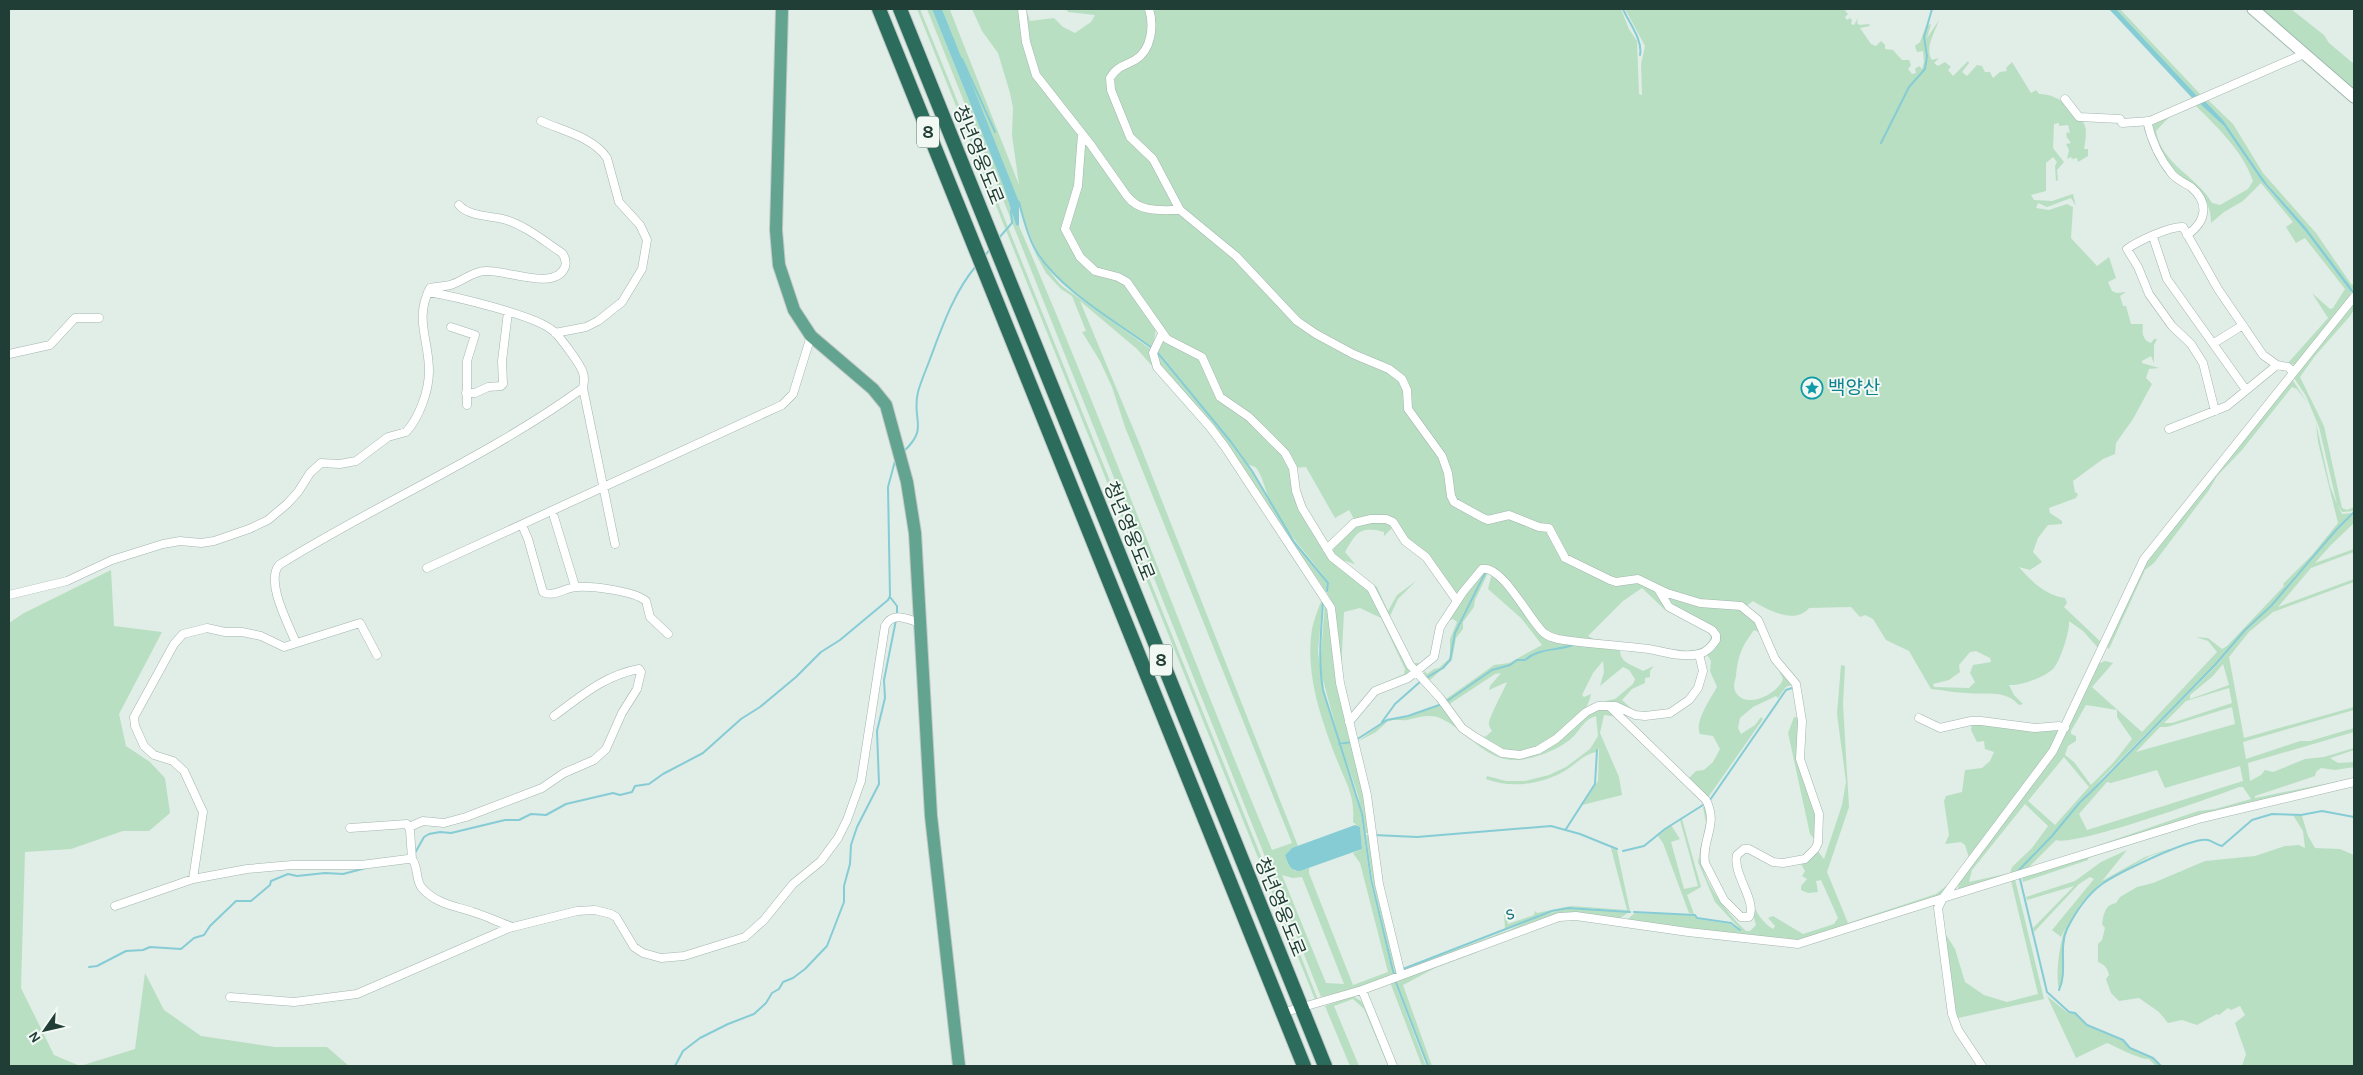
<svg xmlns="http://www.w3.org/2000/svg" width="2363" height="1075" font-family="Karla,'Noto Sans KR',sans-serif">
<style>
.green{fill:#b9dfc2;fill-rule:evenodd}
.water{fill:#86ccd5}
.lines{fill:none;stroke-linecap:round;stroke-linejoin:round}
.stream{stroke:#86ccd5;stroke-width:2}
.street-casing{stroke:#a3b5ae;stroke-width:9}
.secondary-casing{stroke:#9fb9af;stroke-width:13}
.primary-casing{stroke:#c1c9c6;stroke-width:14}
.highway-casing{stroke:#c1c9c6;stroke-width:16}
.street{stroke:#fff;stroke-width:8}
.secondary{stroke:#fff;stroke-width:11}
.primary{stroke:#63a491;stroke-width:12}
.highway{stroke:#2b6c5c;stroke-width:14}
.labels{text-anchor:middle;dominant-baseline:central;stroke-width:4;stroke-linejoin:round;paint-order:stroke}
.shield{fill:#f2f9f5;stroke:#5f766f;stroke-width:1}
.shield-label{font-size:18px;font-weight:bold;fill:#203e35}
.street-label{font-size:19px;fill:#203e35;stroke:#f2f9f5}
.culture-label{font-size:19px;fill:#0d838f;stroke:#f2f9f5;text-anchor:start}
.water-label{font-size:20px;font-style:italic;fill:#17707e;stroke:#f2f9f5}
</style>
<rect width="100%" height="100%" fill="#e1ede7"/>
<path class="green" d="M917,9h3l28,69 345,858 25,64 -2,2z
M927,9h5l71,176 13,40 3,1c89,206 166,417 253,624l20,-7 -167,-416 -13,-40 -12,-26 -18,-29 4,-1 -14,-35 -11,-7 -15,-16 -12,-22c11,11 17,24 28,35l90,64 -2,10 3,4 57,66 109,162 -18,-24 -91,-137 -73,-82 -57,-48 60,144 158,401 -6,2 -7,7 3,9 7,7 14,-3v5l44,112 35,-13 -28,-109 -7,-10 9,-4 -2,-21 -7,-6c2,-28 -7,-38 -16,-62 -16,-41 -32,-86 -25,-131 2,-10 7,-22 11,-33l-5,55 5,39 38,124 9,66 24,96 -32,11 -41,10zM1282,875l11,3 9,-1 42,107 -18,-1z
M942,9l8,1 69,175 -7,-50 1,-27 -3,-15 -12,-40 -16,-22 -10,-22h48l10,57 48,67v37l-14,59 30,43 28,8 34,48 -3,20 -24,-15 -66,-49 -8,-8 -19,-26z
M1023,9h3l4,12 24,-3 9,9 12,6 16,-11 4,-7 -27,-3 -2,-3h79l3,2 1,25 -5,14 -35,28 19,60 23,22 26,47 -18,2 -27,-8 -100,-136z
M1150,9h471l8,20 8,12 2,53 3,1 -1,-31 4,-18 -20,-37h219l4,5 -3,3 2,3 3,-2 2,2 -1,4 3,1 4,-7 -1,5 2,2 10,-1 1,2 -10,2 11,16 5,2 5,-5 4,4v4l8,1 9,10h7l2,5 -3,4 4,5 4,-1 -1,-4 4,-3 3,3 2,-7 -1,-11 -6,1 -2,-6 5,-4 6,-16 5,-2 -4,14 12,-18c-4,12 -15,29 -7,40l7,-2 -5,5 4,3 7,-4 6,5 -3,3 5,6 15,-15 1,2 -7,9 5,4 10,-11 5,1 3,6h5l3,6 7,-6 7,-1 -1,-3 6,-6 19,31 5,-3 3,4c16,-1 40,16 46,32 2,7 0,16 -1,23h4v7l-10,6 -1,-4 -5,1 -1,-2 -4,2 2,-9 -3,-6 5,-1 -5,-7 1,-4 3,1 -2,-8 -9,1v-3l-5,1 -1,24 11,14 -7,8 1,10 -2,1 -1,-15 2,-4 -4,-5 -7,6v28l-15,4 3,5 18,1 21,-7 3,12 -5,-8 -24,9 -9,-4 -2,5 13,2 18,-6 6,3 -2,31 26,28 12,-9 7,21 -8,4 4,9 5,2 9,-1 -6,4 3,10h3l5,18h12c-1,8 -1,16 8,19l3,-4h3l-3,6v18l-3,-7 -9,5v2l17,5 -10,1 -3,9 6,6 -19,35 -17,24 -1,11 -12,5 -30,22 2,11 3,2 -2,4 -27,10 1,5 12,8v3l-14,1 -10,13 -5,14 9,10 -12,8 -11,-3c13,15 26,28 46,31l2,5 -3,4 38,36 -3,6 -16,-18 -14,-10c1,10 -9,41 -16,48 -8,8 -32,17 -44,16l5,10 9,9 -4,1c-14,-16 -33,-10 -52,-12 -12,0 -23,-3 -36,-4l-22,-38 -23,-11 -13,-21 -8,-4 -5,2 -9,-10 -42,1c-14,17 -41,2 -56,-7l-8,6 -36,-4 -42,-11 -22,-12h-29l-46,-20 -17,-28 -38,-17 -27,3 -33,-17 -6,-28 -40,-64 -6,-31 -86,-45 -136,-124 -23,-42 -24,-26 -23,-57 6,-14 29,-19zM1976,651l14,7 1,4 -18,3 -3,8 5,9 -6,6 -35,-1 -1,-3 16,-4 11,-8 -1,-7 11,-13z
M2116,9h4l82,87 -3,2z
M2260,9h31l33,26 5,8 25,21v26z
M2207,99l26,25 30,49 53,60 35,51 3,1v5l-4,-3 -46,-62 -37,-41 -44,-64 -19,-20z
M2198,102l26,24 37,54 45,52 45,60 -1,3 1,2 -54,68 -9,-2 40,-45 -16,-25 18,16 3,-1 12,-19 -40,-51 -9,5 -10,-16 7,-5 -32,-39 -18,18 -19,11 -13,11c1,-31 -24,-32 -38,-51 -11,-15 -17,-32 -23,-49l23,-10 -17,18c6,34 41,45 56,72l8,2 28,-16 5,-8c-10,-30 -36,-54 -59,-77z
M1083,140l42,57 34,16 21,1 37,28 79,80 93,48 14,14 2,20 36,52 9,41 32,23 21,-4 45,14 13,24 49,28 21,-2 18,6 12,12 50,34 3,8 -10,10 -13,3 -134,-16 -11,-5 -56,-65 -31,25 -4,1 -49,-53 -12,-19h-39l-6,-11 -14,8 -29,-51 -12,1 -3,-8 -70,-64 -14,-34 -39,-24 -40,-57 -27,-9 -20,-16 -14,-27zM1642,588l23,22 42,21 4,6c-4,11 -13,13 -24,14l-93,-12 -6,-3 35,-35z
M2354,303v7l-4,6 -35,40 -15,21 24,49 18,82 5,2 7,-3v4l-12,1 -5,-8 5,10 11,-1 -17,16 -65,77 -26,24 -30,35 -113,113 -11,14 -12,9 -27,35 -35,35 35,-35 28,-34 11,-9 125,-127 29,-35 27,-25 65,-76 17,-17v10l-23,22 -16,18 39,-14v3l-43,16 -33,39 76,-28v3l-81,30 -24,20 -20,25 15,81 110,-31v3l-111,32 3,17 54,-18h10l44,-13v4l-106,31 2,18 11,-6 4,-5 8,2 32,-13 19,-2 30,-9v2l-24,8 8,5 16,-1v5l-19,3 -14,-2 -5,4 -1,4 -60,20v2l99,-20v3l-262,69 -2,-2 108,-37 17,-2 36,-10 -8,-12h-4c-25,10 -165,60 -183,53l-30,30 -68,19 1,-7 96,-127 43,-91 7,-3 8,2 -21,24 50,45 75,-80 -9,-11 -12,-4 12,1 14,11 5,-3 57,-60 -1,-2 29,-29 26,-32 -20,-81 -2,-19 14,63 7,18 -18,-77 -13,-31 -14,-21zM2223,664l6,21 -39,14v-4l23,-19zM2229,688l3,15 -60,20h-8l22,-22zM2086,705l31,5v7l15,22 -19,24 -22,22 -17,-23 -9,-7 3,-9 8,-5v-5l-5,-2v-3zM2232,707l3,17 -99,28 24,-25h7zM2064,757l25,30 -34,38 -27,-24zM2240,766l3,15 -156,49 -8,-16 28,-32 4,1 46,-13 8,18zM2025,804l23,22 -16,22 -20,19 -2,6 -41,9 3,-12z
M1164,340l37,18 10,25 77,78 7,30 31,59 39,34 47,88 -47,26 8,-10 31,-14 1,-5 -24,-51 -21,-10 -16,4 -3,59 -6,-63 -8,-15 2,-10c-18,-25 -40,-47 -56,-75 -7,-12 -8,-27 -16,-39 -3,-4 -7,-3 -10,-5 -7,-5 -12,-16 -16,-23l-73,-90z
M1157,352l73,90 21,29 42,71 35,42 -2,8 -100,-148 -66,-77z
M2292,379l15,23 -10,-13 -5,-2 -50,63 -25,26 -8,14 -55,73 -9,7 -36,79 -2,-2 40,-86z
M1385,521l8,6 -9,9v-4c-24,-7 -28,1 -39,20l10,12 -10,-3 -2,2 34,24 11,24 9,-16 19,-14 -18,18 -8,17 23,47h11l-6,4 -5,-1 -33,-66 -48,-47 4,-10 19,-18z
M111,570l3,56 48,6 -43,82 7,32 24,16 15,16 5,35 -21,18h-26l-52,18 -46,3 -4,136 33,67 26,11 55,-17 10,-76 19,37 37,26 74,11h52l22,19h-340v-443l15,-10z
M1480,573h8l-13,27 -1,7 -11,15v7l-7,9 -4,22 -22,20 16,19 48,-34 15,-2 33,-18 -21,-27 -33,-29 4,-16 52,62 90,16 -14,-1c0,14 14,15 23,21l11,-5 -4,5v6l-5,1v5l-13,6 -10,11 14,13 -13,-7 -18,-5 10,-2 18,-15 2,-5 -6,-9 -6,-3 -23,19 4,-14 -1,-11 -10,12 -11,22 2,2 7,-3c-4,28 -56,63 -84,59 -10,-2 -33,-20 -44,-26l-1,-5 8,8 15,7 7,-6c-1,-2 -3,-4 -3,-7 -1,-5 15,-34 18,-42l-18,8 1,-4 11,-13 -6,1 -47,31 -24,-32 1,-2 2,3 7,-5 5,-1 11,-10v-19l7,-17 -4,-3 -7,3z
M1664,594c12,2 25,8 37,10 27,6 50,-6 60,29l-7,-3c-12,16 -16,25 -18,46 -1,4 -3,11 -1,15 10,20 43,3 48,-12l-9,-19 20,24 -8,3 -8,11 -2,-2 -23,11 -13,11 -2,10 3,6 14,-9 6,-8 2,2 -56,80 -71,-70 -17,-19 6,1 1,6 63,61 7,-7 8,-1 9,-8 7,-13 -7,-13 -13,-2c-6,-12 11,-36 17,-47l-7,-16 1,-10 -5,-8 12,-12v-6c-14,-19 -46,-17 -54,-41z
M1325,601l2,3 11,85 13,52 -11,2 -20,-74z
M1841,665l4,1 -2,38 6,103 -22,65 21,51 88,-29 15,-12 18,-24 -4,-13 -4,-3 -16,2 4,-9 -5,-34 2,-5 16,-4 3,-22 17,-2 8,-7 4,-9 -9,-3 -1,-8 -7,1 -6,-12 1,-7c28,-1 59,12 87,5l3,2c-24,44 -57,82 -87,123 -9,12 -24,38 -37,44l-142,45 -171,-21 10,-8 57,2h3l2,4 33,5 11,6 -26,-28 -17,-40 8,-39 -3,-16 3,-1c9,17 -3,35 -4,53 -1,21 29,59 44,72h4l6,-6 -19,-66 7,-8c9,0 14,4 22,9 16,11 38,3 50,-11l8,10 18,-54 4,-23 -9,-68zM1745,852l9,1 24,13 23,-2 4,7 -3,5 5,3 -6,7v4l7,3 10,-1 -2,-11 5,-1 17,38 -4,6 -31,10 -30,-18 -5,2 7,8 -2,3c-21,-12 -26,-44 -34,-66l1,-7z
M1442,704l8,13 64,40 57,-27 18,-18 15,-6 14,11 -14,-2 -4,18 19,44 3,18 -40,10 16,-24 1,-33 -2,4c-12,1 -21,12 -31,18 -22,14 -55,19 -80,9l1,-3 19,5h19l24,-6 17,-8 24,-18 8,-13 -2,-20c-11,3 -15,12 -22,20 -13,13 -39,23 -57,24 -32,1 -48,-27 -73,-40 -13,-7 -23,-3 -37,0 -6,1 -12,-1 -19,1l-12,11 -19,10 30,-22 21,-3z
M1794,717l6,1 -2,26 18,62 1,36 -7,-8 -22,-101z
M1347,743h4l9,32 9,58h-4l-7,-38 -17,-50z
M2293,815l9,1 6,20 7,12 25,1 14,6v211h-112l4,-12 -11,-31 10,-8 -5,-9 -9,4 -3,-2 -9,7 -2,-1 -20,11 -15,-5 -14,3 -9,-11 -20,-14 -20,3 -8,-8 -5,-14 3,-4c-2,-8 -4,-10 -11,-13v-18l4,-4 3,-12 -3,-4c2,-11 3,-19 14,-21l4,-6 17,-10 16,-4 52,-22 50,-5 30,-10 14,-1 6,3 -2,-17z
M1682,819l19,68 -14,8 7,19 -5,-1 -26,-70 -5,-7 13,-11 9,14 -9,3 13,47 14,-3 -18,-66z
M2189,824l1,2 -102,32v2l-65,22 -1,-6z
M1366,835h4l27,139 -2,2 -23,-98z
M1611,848l6,2 13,61 -62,-4 -16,4 -150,57 103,-39 -1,-15h2l2,10 26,-9 1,-4 2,2 34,-7 56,4z
M2169,849h5l-24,7 -50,28 -20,21 -15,26 -3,51 -3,7c-4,-13 1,-49 7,-63l-5,11 -9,-7 42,-51 -4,-2 -11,7 -45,48 -1,-4 41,-42 -47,14 -1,-3 49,-16 26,-19 26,-12 -25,31 43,-24z
M2015,879l29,120 -86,19 -5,-16 -8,-69 10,16 10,33 19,13 23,7 31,-8 -26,-109 -1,-5z
M1568,908l61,4 -10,7 -45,-4 -167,56 -4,-2 106,-39 28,-13z
M1473,950l5,2 -43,16 -32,17 29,81h-4l-33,-86z
M1394,980l32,86h-4l-32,-84z
M1353,996l8,5 5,6 25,59h-3l-24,-57 -11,-10 -19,7 25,60h-9l-25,-60z
M2047,996l21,17h7l12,13 36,15 7,7 23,11 7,7h-4l-7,-7c-9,1 -32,-12 -42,-16l-31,15z"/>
<path class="water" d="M932,9h10l77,193v24l-3,-1 -13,-40z
M2109,9h7l83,89 -5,2z
M2204,100l19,20 44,64 37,41 49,65 -2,2 -45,-60 -45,-52 -37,-54 -26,-24z
M1355,825l5,2 2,22 -62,22c-10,0 -12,-7 -15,-16l7,-7z"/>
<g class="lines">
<path class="stream" d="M1623,9c6,14 20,31 17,46
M962,59l33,73
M1881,143l28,-56 16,-18 2,-13 -3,-19 8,-28
M1019,202c4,16 8,32 16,47 23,40 80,72 117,99
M998,239l14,-16 -1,-13
M984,257l6,-8
M2352,291l2,2
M1158,353l73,89 21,29 42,71 34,41 -1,8
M903,452c27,-25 8,-31 15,-60 3,-11 8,-22 12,-33 12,-32 24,-67 46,-93
M890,597l7,9v9
M1323,602c-2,30 -5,58 0,88l39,124 9,65 23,96
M1426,678l17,-10 7,-8 5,-27 30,-60
M1447,701l45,-31 18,-5 7,-5h8c14,-12 30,-9 48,-15
M1382,722l13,-18 26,-23
M1356,740l31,-20 21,-4 34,-12
M1339,744l12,-2
M1710,800l76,-110 6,-2
M1566,829l29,-45 2,-34
M1374,835l43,2 134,-11 29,8 37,15
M1623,851l21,-5 21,-17 38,-24
M415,853l9,-16 5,-3 11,-2 11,1 54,-13h14l12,-6 15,1 20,-11 47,-11 7,2 12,-3 3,-6 14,-2 14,-10 40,-21 38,-34 19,-12 36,-30 25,-25 19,-12 48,-40 2,-4 -2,-109 7,-26
M2017,872l35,-36 28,-34 11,-10 124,-127 30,-35 26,-24 65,-76 18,-18
M2020,879l27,113 22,20 6,1 12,12 36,15 7,8 23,10 8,8
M1634,912l61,3 2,3 34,5 9,7
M89,967l8,-1 29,-15 17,-1 7,-3 31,2 13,-11 10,-3 6,-9 26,-25h15l19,-16 1,-4 17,-7 9,2 28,-3 18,1 23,-6
M1403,969l149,-58 16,-3 62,4
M1395,980l33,86
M2059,990c9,-19 -1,-42 8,-61 8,-16 20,-34 35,-45 14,-10 91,-48 106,-44 4,1 9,5 14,6l30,-26 20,-6 29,1 21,-4 32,6
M675,1066l8,-15 17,-13 28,-14 26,-10 12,-11 6,-10 7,-4 4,-7 10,-4 12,-9 22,-23 17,-44v-16l6,-22 1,-19 6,-18 22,-43 -2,-53 8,-33 -1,-18 12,-60"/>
<g class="street-casing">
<path id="street" d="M1022,9l4,33 10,33 55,70 36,51c13,17 33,14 53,14
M1149,9c5,16 3,41 -14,51 -11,6 -18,6 -25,18l1,12 19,47 23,22 27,51 56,46 61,65 19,13 37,20 36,15 13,10 5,11 1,19 34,47 6,17 3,23 3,6 29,16 5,2 21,-5 30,12 10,1 16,30 45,22 6,2 22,-3 29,14 33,10 41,3 17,14 17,39 21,25 6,37 -2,38 19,55 -1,29 -3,6 -10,10 -22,4 -10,-1 -24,-13h-5l-7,6c-5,19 21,47 12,62h-8l-17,-17 -19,-37c-4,-23 14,-38 1,-63l-97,-94
M2065,99l14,18 41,2 2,4 28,-2 154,-67
M541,121c22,10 52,16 66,37l12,44 21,23 7,15 -5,29 -20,33 -24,19 -12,6 -31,6
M2147,121c4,18 13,38 25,53 5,6 13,9 19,13 19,16 15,35 -4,48
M1082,134l-4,52 -13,43 15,28 15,14 23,6 9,5 40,57 35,18 18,40 29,20 36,36 8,15 3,23 6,17 30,49 39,31 39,77 30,33 22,30 13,9 27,16 18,2 18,-5 18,-11 30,-27 12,-6h18l19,9 10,1 25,-3 19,-13 9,-12 5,-17 -4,-17
M2153,237l14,42 79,111
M428,292c25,4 106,23 124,38 7,5 29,35 31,43 2,5 1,10 0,15l32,156
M451,327l24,8 -8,26v44
M1162,334l-9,19 4,14 53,60 15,20 106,161 9,75 27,112 12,89 22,91
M2214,343l29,-18
M9,354l41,-9 25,-27h24
M466,393h9l13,-6 13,-1 2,-2 -1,-23 6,-49
M2215,411l-12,-48 -12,-19 -19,-18 -23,-32 -11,-27 -11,-18c11,-8 43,-23 56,-22l35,62 45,66 14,10
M2169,429l58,-23 50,-41 11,2 5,5
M554,517l21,69
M522,525l6,14 15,53c10,6 23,-5 34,-5 16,-1 57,4 69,14l4,16 18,17
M1327,549l27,-26 17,-4h15l7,3 12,19 21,16 31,44
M427,568l355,-163 11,-11 18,-58
M9,595l58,-14 45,-21 51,-16 17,-3 21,2 13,-2 35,-12 19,-9 19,-16 11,-12 12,-19 11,-10 19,1 16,-3 32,-24 18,-5c13,-14 23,-41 23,-61 0,-32 -15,-52 1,-83 8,-2 16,-1 23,-4 11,-4 21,-13 32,-13 20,-2 70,21 80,-4 2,-6 0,-10 -3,-14 -18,-12 -37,-28 -59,-34 -13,-3 -35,-3 -44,-14
M296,643c-7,-18 -31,-61 -17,-78 99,-62 209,-108 304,-177
M1919,718l21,10 31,-7h10l54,7 24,-2 6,2
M1349,722l26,-31 33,-13 26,-21 6,-30 23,-35 19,-23c21,-4 47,51 62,64 4,3 9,5 14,6 30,5 61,6 91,10 16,3 33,9 50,5 7,-1 13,-8 17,-14v-5l-4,-5 -43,-23 -11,-18
M409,827l14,-6 21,2 22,-6 76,-29 22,-15 30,-13 12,-11 16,-36 15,-24 4,-17 -2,-3c-34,6 -58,27 -85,47
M350,828l57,-4 3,6 2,29
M193,879l10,-67 -19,-41 -11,-10 -19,-6 -10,-9 -9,-20 -1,-9 40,-73 9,-10 24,-6 18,4h17l19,4 23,11 76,-24 17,32
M115,906l78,-27 54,-10 45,-4h69l47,-6h4c7,9 3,21 10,29 14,16 33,18 51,24 14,4 26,11 40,15
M1362,990l31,76
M230,997l64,5 63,-8 152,-66 68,-17 18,-1 16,4 5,3 18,30 9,6 18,5 23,-2 61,-19 19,-17 29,-36 28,-23 17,-23 9,-18 14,-39 24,-155c8,-15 22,-7 35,-3
M1282,1013l80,-23 197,-73 17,-1 112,16 110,12 145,-46 110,-147 91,-192 210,-262
M1982,1066l-24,-36 -6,-16 -14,-106 5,-10 259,-80 152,-36"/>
</g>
<g class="secondary-casing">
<path id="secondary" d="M2253,9l101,88"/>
</g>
<g class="primary-casing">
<path id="primary" d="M782,9l-6,221 3,35 15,45 17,26 62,53 13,16 21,77 8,51 16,283 28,250"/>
</g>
<g class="highway-casing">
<path id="highway" d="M879,9l425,1057
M900,9l425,1057"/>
</g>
<use href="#street" class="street"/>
<use href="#secondary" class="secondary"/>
<use href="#primary" class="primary"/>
<use href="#highway" class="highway"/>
</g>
<defs>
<g id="sight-ring" transform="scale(1.125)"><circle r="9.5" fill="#f2f9f5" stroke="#0f9aa8" stroke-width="1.5"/><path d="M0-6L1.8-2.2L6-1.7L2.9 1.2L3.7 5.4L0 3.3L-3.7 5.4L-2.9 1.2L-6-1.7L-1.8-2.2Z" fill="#0f9aa8"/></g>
</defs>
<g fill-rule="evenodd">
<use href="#sight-ring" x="1812" y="388"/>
</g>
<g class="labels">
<g class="shield">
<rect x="917" y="116.5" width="22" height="31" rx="4"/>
<rect x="1150" y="644.5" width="22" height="31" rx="4"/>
</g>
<g class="shield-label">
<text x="928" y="132">8</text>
<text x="1161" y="660">8</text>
</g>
<g class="street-label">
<text transform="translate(978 155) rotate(68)">청년영웅도로</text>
<text transform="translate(1129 531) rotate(68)">청년영웅도로</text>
<text transform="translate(1280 907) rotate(68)">청년영웅도로</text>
</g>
<g class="culture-label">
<text x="1828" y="388">백양산</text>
</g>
<g class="water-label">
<text transform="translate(1509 913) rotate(-21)">s</text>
</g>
</g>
<rect width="2363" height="1075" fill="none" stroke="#203e35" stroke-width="20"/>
<g transform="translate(45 1030) rotate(236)" stroke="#f2f9f5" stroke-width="4" paint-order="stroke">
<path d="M0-4L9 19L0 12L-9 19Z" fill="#203e35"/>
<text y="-8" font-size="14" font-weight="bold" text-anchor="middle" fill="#203e35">N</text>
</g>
</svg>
